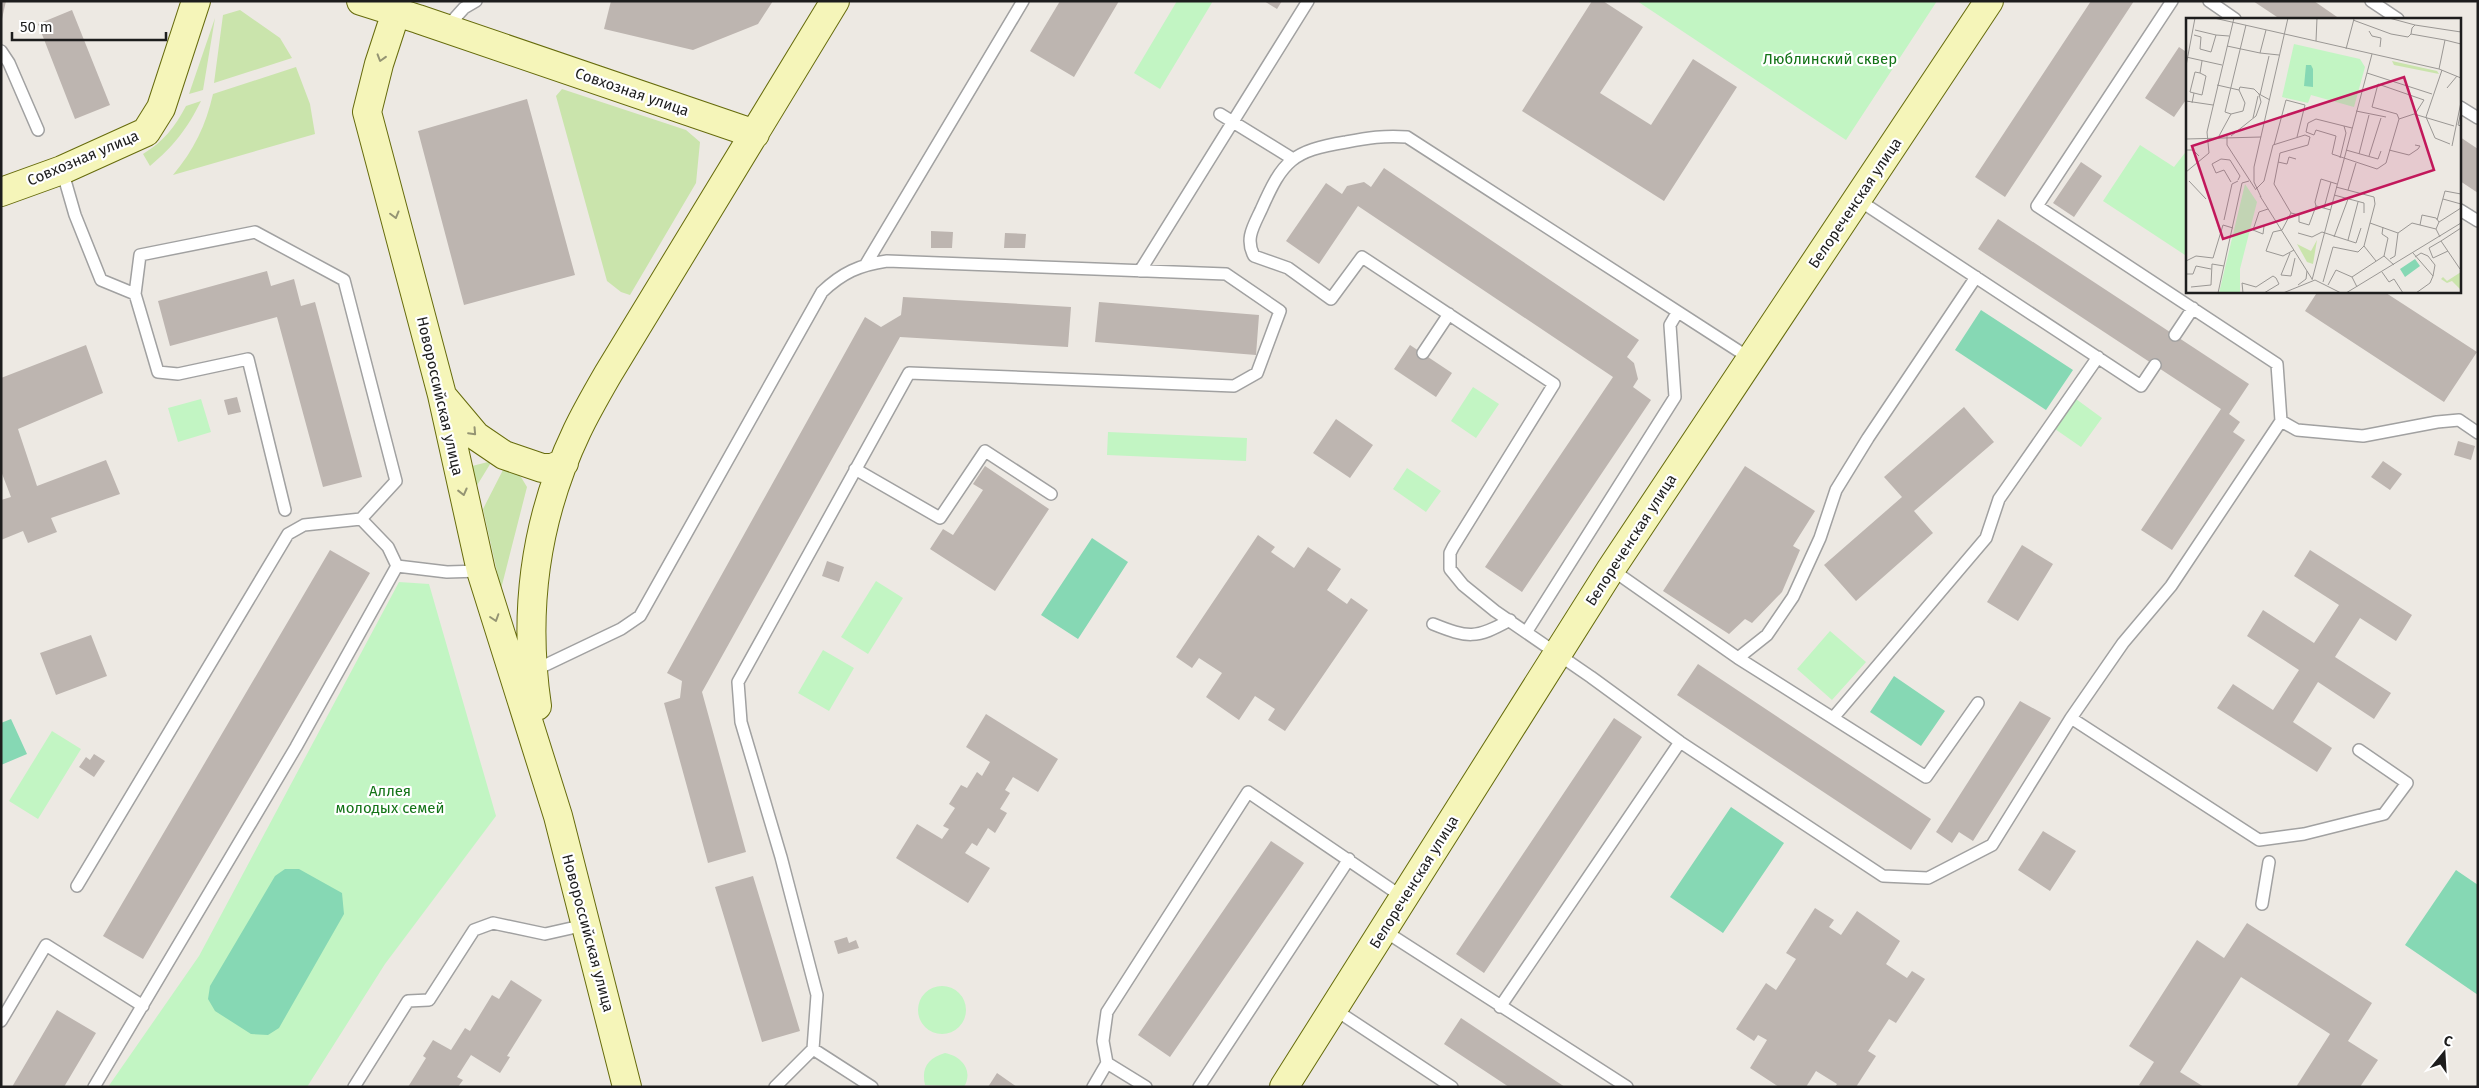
<svg xmlns="http://www.w3.org/2000/svg" width="2479" height="1088" font-family="'Fira Sans',sans-serif">
<style>
.grass{fill:#cae4ac}
.park{fill:#c2f5c3}
.pitch{fill:#86d8b4}
.building{fill:#bdb5b0}
.lines{fill:none;stroke-linecap:round;stroke-linejoin:round}
.lane-casing{stroke:#a1a1a1;stroke-width:14}
.secondary-casing{stroke:#666b0c;stroke-width:30}
.lane{stroke:#fff;stroke-width:11}
.secondary{stroke:#f5f5b9;stroke-width:28}
.oneway{stroke:#949473}
.labels{text-anchor:middle;dominant-baseline:central;stroke-width:4.5;stroke-linejoin:round;paint-order:stroke}
.park-label{font-size:15px;fill:#127316;stroke:#fff}
.street-label{font-size:15px;fill:#1d1d1d;stroke:#fff}
.inset-road{fill:none;stroke:#9a9794;stroke-width:1}
.view{fill:#c2185b;fill-opacity:0.15;stroke:#c2185b;stroke-width:2.5}
.inset-edge{fill:none;stroke:#1d1d1d;stroke-width:2.5}
</style>
<rect width="100%" height="100%" fill="#ede9e3"/>
<path class="grass" d="M240,10l40,28 12,20 -78,25 9,-68z
M215,18l-12,72 -14,4z
M296,67l14,37 5,30 -142,41c21,-25 33,-50 40,-81z
M562,89l124,41 14,12 -4,41 -66,112 -9,-3 -14,-11 -51,-185z
M201,101c-14,28 -27,45 -51,65l-7,-12c20,-12 32,-27 43,-48z
M492,461l-16,26 -4,-21z
M505,466l16,11 6,10 -26,102 -18,-80z"/>
<path class="park" d="M1177,1h36l-53,88 -26,-16z
M1637,1h300l-91,139z
M2140,145l34,22 14,-18v108l-85,-56z
M1473,387l26,17 -23,34 -25,-17z
M201,399l10,33 -33,10 -10,-34z
M2076,399l26,19 -21,29 -26,-18z
M1108,432l139,6 -1,23 -139,-6z
M1407,468l34,23 -15,21 -33,-23z
M876,581l27,17 -35,56 -27,-17z
M399,582l30,2 67,232 -111,148 -78,123h-199l91,-131z
M1830,631l36,31 -34,38 -35,-31z
M823,650l31,18 -25,43 -31,-18z
M52,731l29,18 -43,70 -29,-18z
M918 1010a24 24 0 1 1 48 0a24 24 0 1 1-48 0Z
M945,1053c16,3 29,17 19,34l-39,-2c-4,-17 3,-27 20,-32z"/>
<path class="pitch" d="M1981,310l92,60 -27,40 -91,-60z
M1092,538l36,24 -50,77 -37,-24z
M1894,676l51,35 -24,35 -51,-34z
M11,719l16,35 -26,11v-42z
M1731,807l53,36 -61,90 -53,-36z
M285,869h14l43,24 2,21 -65,114 -11,7 -17,-1 -36,-23 -7,-12 2,-13 65,-110z
M2456,870l22,15v110l-73,-50z"/>
<path class="building" d="M1,1h5l-4,18h-1z
M611,1h162l-15,23 -65,26 -89,-21z
M1060,1h59l-45,76 -44,-26z
M1264,1h18l-5,8z
M1592,1h11l40,26 -43,66 51,32 42,-66 44,28 -73,114 -142,-90z
M2091,1h43l-129,196 -30,-20z
M2253,1h61l26,18h-60z
M72,10l38,95 -35,14 -37,-95z
M2179,47l9,6v44l-14,20 -29,-19z
M527,99l48,176 -111,30 -46,-174z
M2460,137l18,12v44l-18,-12z
M2081,162l21,14 -28,41 -21,-14z
M1384,168l255,172 -12,17 7,6 4,16 -5,8 18,13 -129,192 -37,-25 128,-190 -255,-171 -39,58 -33,-23 40,-58 16,11 5,-8 17,-4 7,5z
M1998,219l251,165 -20,30 11,8 -7,10 12,8 -73,110 -31,-20 80,-121 -243,-160z
M931,231l22,1 -1,16h-21z
M1005,233l21,1 -1,14h-21z
M267,271l4,15 23,-7 7,27 14,-4 47,175 -39,10 -46,-170 -107,29 -12,-45z
M2318,291h65l94,61 -33,50 -139,-91z
M903,297l168,10 -3,40 -168,-10 -198,355 44,160 -38,11 -44,-160 16,-5 2,-17 -15,-8 198,-356 16,10 20,-12z
M1099,302l160,13 -3,40 -161,-13z
M86,345l17,48 -85,36 19,57 69,-26 14,34 -69,24 6,14 -29,11 -5,-12 -22,9v-40l10,-3 -10,-26v-93z
M1410,345l42,28 -16,24 -42,-28z
M237,397l4,15 -13,3 -4,-15z
M1964,407l30,35 -80,69 19,22 -77,68 -32,-36 78,-68 -18,-20z
M1336,419l37,26 -23,33 -37,-25z
M2458,441l17,5 -4,14 -17,-5z
M2383,461l19,13 -12,16 -19,-13z
M985,466l64,43 -54,82 -65,-42 13,-20 10,6 30,-45 -10,-6z
M1745,466l70,45 -22,35 7,4 -18,42 -30,31 -7,-4 -16,15 -66,-43z
M1258,535l17,12 -4,5 23,16 14,-21 33,22 -14,21 20,14 4,-6 17,12 -83,121 -17,-11 7,-11 -20,-13 -16,24 -33,-23 16,-24 -23,-15 -7,10 -16,-11z
M2022,545l31,19 -35,57 -31,-19z
M330,550l40,23 -227,386 -40,-23z
M2310,550l102,65 -16,26 -36,-23 -25,39 56,36 -17,26 -56,-37 -25,40 39,26 -15,24 -100,-64 16,-24 40,26 26,-40 -52,-34 16,-26 51,33 25,-38 -45,-29z
M827,561l17,6 -5,15 -17,-6z
M91,635l16,41 -51,19 -16,-42z
M1698,664l233,155 -20,31 -234,-155z
M2020,701l31,17 -78,123 -14,-9 -7,11 -16,-11z
M986,714l72,45 -20,33 -25,-15 -8,13 5,3 -10,16 7,4 -12,20 -7,-5 -11,18 -5,-3 -7,10 25,15 -22,35 -72,-45 21,-34 25,15 7,-10 -6,-3 12,-18 -6,-4 12,-19 6,3 10,-16 5,4 8,-14 -24,-15z
M1614,718l28,19 -158,236 -28,-19z
M94,754l11,7 -11,16 -15,-10 7,-10 4,3z
M2043,831l33,20 -26,40 -32,-21z
M1271,841l33,22 -134,194 -32,-22z
M753,876l47,155 -38,11 -47,-155z
M1815,908l19,12 -5,7 12,8 16,-24 43,30 -14,23 21,14 5,-7 13,8 -29,44 -7,-4 -21,32 8,5 -20,31h-21l2,-3 -21,-13 -10,16h-27l-29,-19 17,-28 -9,-5 -4,6 -18,-12 30,-46 10,7 20,-31 -10,-6z
M2247,923l125,80 -24,38 30,19 -18,27h-64l34,-53 -89,-57 -61,95 24,15h-62l-3,-2 15,-23 -25,-16 68,-106 27,18z
M847,937l2,6 7,-3 3,8 -21,6 -4,-13z
M511,980l31,20 -35,56 3,1 -10,16 -29,-18 -14,22 6,3 -5,7h-50l18,-29 -3,-2 10,-16 18,10 14,-22 5,3 22,-36 7,4z
M57,1010l39,23 -32,54h-52z
M1461,1018l75,50 29,19h-56l-65,-43z
M997,1073l20,14h-29z"/>
<g class="lines">
<g class="lane-casing">
<path id="lane" d="M2172,1l-135,205 240,158 4,57 16,9 66,6 74,-14 22,-2 19,13
M2209,1l26,18
M2371,1l27,18
M446,28l18,-20 12,-7
M1,51l8,12 29,67
M2460,107l18,11
M1220,114l73,45
M62,170l13,45 26,65 34,14
M1857,199l284,187 14,-21
M2460,210l18,11
M866,264l157,-263
M1140,271l168,-270
M2175,335l18,-27
M1423,353l26,-39
M1751,359l-344,-222c-22,-2 -40,1 -61,5 -54,9 -63,18 -85,68 -8,17 -16,29 -7,46l34,12 43,31 31,-42 192,127 -101,163 -3,6v16l13,16 32,26 96,66 89,65 203,134 45,2 64,-33 79,-127 52,-75 48,-57 110,-165
M855,469l85,49 45,-67 66,43
M285,510l-37,-151 -70,15 -20,-2 -23,-78 5,-39 115,-23 89,48 52,201 -35,38
M1611,569l127,89 188,119 52,-74
M1433,624c35,14 43,15 77,-4
M1527,631l148,-234 -5,-72 7,-12
M1738,658l29,-23 26,-38 27,-59 16,-48 32,-52 108,-161
M533,671l88,-42 19,-13 182,-324c20,-19 37,-27 65,-31l339,13 54,37 -23,62 -23,13 -325,-13 -171,309 3,40 40,135 36,138 -4,54
M1833,718l153,-180 13,-39 99,-142
M2071,718l188,122 45,-6 80,-20 23,-31 -48,-33
M77,886l211,-352 16,-9 57,-6 27,28 9,19
M2262,904l7,-42
M1383,930l244,157
M1500,1007l180,-265
M1334,1009l118,78
M1,1021l45,-76 97,61
M94,1087l202,-340 101,-181 50,6 34,-1
M354,1087l54,-86 21,-1 45,-70 19,-7 52,11 40,-9
M775,1087l38,-38 59,38
M1093,1087l14,-24
M1146,1087l-39,-24 -4,-22 4,-29 141,-220 156,106
M1199,1087l150,-228"/>
</g>
<g class="secondary-casing">
<path id="secondary" d="M361,1l57,18 337,115
M396,12l-17,52 -12,48 75,283 39,176 77,245 69,271
M1,192l61,-22 84,-38 15,-24 35,-107
M444,398l32,38 28,19 38,13h10l12,-5
M537,706c-14,-95 -2,-187 40,-275 9,-19 20,-38 31,-57l227,-373
M1284,1087l327,-518 378,-568"/>
</g>
<use href="#lane" class="lane"/>
<use href="#secondary" class="secondary"/>
</g>
<defs><path id="oneway-chevron" d="M-2-3.5L2.5 0L-2 3.5" fill="none" stroke-width="1.6" stroke-linecap="round" stroke-linejoin="round" transform="scale(1.25)"/></defs>
<g class="oneway">
<use href="#oneway-chevron" transform="translate(381 58) rotate(107)"/>
<use href="#oneway-chevron" transform="translate(395 215) rotate(75)"/>
<use href="#oneway-chevron" transform="translate(473 432) rotate(47)"/>
<use href="#oneway-chevron" transform="translate(463 492) rotate(76)"/>
<use href="#oneway-chevron" transform="translate(495 618) rotate(72)"/>
</g>
<g class="labels">
<g class="park-label">
<text x="1830" y="59">Люблинский сквер</text>
<text x="390" y="791">Аллея<tspan x="390" dy="17">молодых семей</tspan></text>
</g>
<g class="street-label">
<text transform="translate(632 92) rotate(19)">Совхозная улица</text>
<text transform="translate(83 158) rotate(-23)">Совхозная улица</text>
<text transform="translate(1855 203) rotate(-56)">Белореченская улица</text>
<text transform="translate(440 396) rotate(77)">Новороссийская улица</text>
<text transform="translate(1631 540) rotate(-57)">Белореченская улица</text>
<text transform="translate(1414 882) rotate(-58)">Белореченская улица</text>
<text transform="translate(588 933) rotate(75)">Новороссийская улица</text>
</g>
</g>
<g transform="translate(2186 18)">
<rect width="275" height="275" fill="#ede9e3"/>
<path d="M206,43l45,10 2,3 -45,-9zM131,222l-4,24 -6,-2 -10,-18 14,7zM275,254v18l-9,-9 -5,2 -6,-4 2,-2 4,4z" fill="#cae4ac"/>
<path d="M108,26l66,15 5,8 -11,40 -43,-12 -3,8 -26,-6zM59,166l12,18 -17,67v24h-21z" fill="#c2f5c3"/>
<path d="M120,47h5l2,4v18l-9,-1zM229,241l5,7 -15,11 -5,-8z" fill="#86d8b4"/>
<path class="inset-road" d="M28,0l225,51 22,9M203,0l26,7M167,2l38,14 17,3 3,-3M9,12l21,5M80,12l-6,23 19,2M183,13l3,5 9,2 -1,9M8,17l7,2 -1,12 11,3 5,-17 13,1M259,22l16,4M130,23l1,-23M41,28l33,7M160,31l8,-30M0,39l36,8M0,48l9,-48M253,51l6,-29 -34,-6 1,-6 3,-3 46,7M256,52l-16,47 9,21 15,6M181,55l65,21M31,67l22,5 6,13 -2,8 -12,3M261,70l10,-12M53,72l1,-3 14,2 5,5M8,75l-4,-1 5,-20 5,1M74,77l9,-39M0,83l27,4M6,85l2,-10 8,2 4,-19 -6,-3 2,-12M170,93l30,6M275,94l-3,13 3,1M229,96l9,-14 -46,-16 -6,23 25,7 2,5 15,-5 40,12M67,100l5,-22M166,110l-36,-9 -8,4 -2,9 8,3 2,-5 20,6 -4,18 45,15 9,-6 13,-44M33,118l12,-22 -6,-2 21,-87M41,118v9l29,45M45,118l25,-20 5,-14 -2,-8 11,6M0,121l75,-2M88,127l12,-45 19,5 -8,32M266,128l9,-44M0,132h7l6,6M160,132l32,9 3,-8M203,132l20,5 9,-6 2,-3 -5,-1M173,136l10,-39M183,138l12,-38M154,140l6,-25 -2,-7M92,144l9,2 2,-7 7,2M0,154l23,-19 -2,-21 27,-114M3,163l17,18M45,164l-7,-12 -8,3 -4,-9 9,-5 9,1 10,16 -2,4M70,171l8,-8 9,-36 32,-10 5,2 -2,8 -28,8 -6,31 17,29M162,172l8,-27M148,177l30,8v10M74,178l52,83M75,179l-7,-15v-15l34,-149M257,181l18,5M138,190l7,-26M145,192l-15,-4 -1,-4 6,-23 16,5M38,202l8,-36 6,-3M251,202l8,-29 16,3M253,204l22,-14M184,205l28,10 14,-10 24,6 4,8M234,207l2,-10 14,3 3,4 -3,7M78,208l-1,8 -10,-4 6,-18 9,-3M197,209l-1,7 6,4 -4,18M112,215l14,4 10,-5 34,11 5,-15M148,219l14,-38M162,222l10,-38M255,223l-12,7 4,10 15,-7M178,228l12,15M108,232l-11,6 -17,-5 7,-19 9,-2 9,-17 8,2v7l10,3 7,-19M104,235l-9,22 10,1 4,-18M227,235l20,23 -3,7 -14,10M229,239l6,-4 7,3 7,9 -2,11M204,241l5,-3 3,-23M0,243l10,-5 17,2 10,-33 10,3M274,251l-19,-28 20,-13M196,254l7,10 5,-3 9,14M0,256h7l3,-8 15,3M126,262l60,-226M137,264l10,-35 25,5 6,-6 11,-42 -1,-7 -38,-10M112,267l8,-6 1,-8M142,267l8,-15 16,7M5,269l20,-2 1,-21 12,2M171,269l-5,-10 32,-21 10,9M32,275l24,-110 7,-2M57,275l-1,-10 14,4 17,-11 3,2 3,6 -15,9M97,275l32,-13 26,13M112,275h33M160,275l115,-70"/>
<path class="view" d="M218,59l30,93 -211,69 -31,-93z"/>
<rect width="275" height="275" class="inset-edge"/>
</g>
<rect width="2479" height="1088" fill="none" stroke="#1d1d1d" stroke-width="5"/>
<g transform="translate(2444 1053) rotate(18)" stroke="#ffffff" stroke-width="4" paint-order="stroke">
<path d="M0-4L9 19L0 12L-9 19Z" fill="#1d1d1d"/>
<text y="-8" font-size="14" font-weight="bold" text-anchor="middle" fill="#1d1d1d">С</text>
</g>
<path d="M12 32v8h154v-8" fill="none" stroke="#1d1d1d" stroke-width="2.5"/>
<text x="20" y="32" font-size="15" fill="#1d1d1d" stroke="#ffffff" stroke-width="4" paint-order="stroke">50 m</text>
</svg>
